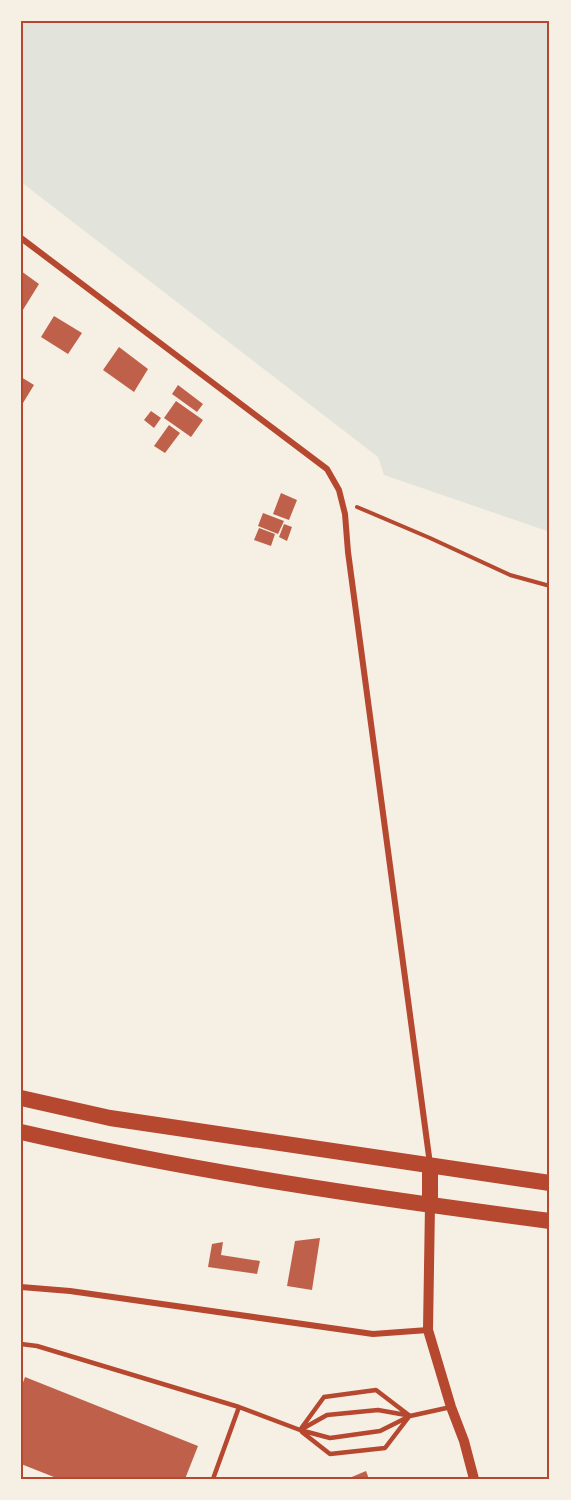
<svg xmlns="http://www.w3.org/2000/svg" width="571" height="1500" font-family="'Source Sans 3',sans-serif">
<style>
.green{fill:#e2e4dc}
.building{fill:#bf614a}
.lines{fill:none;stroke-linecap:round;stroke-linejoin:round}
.path{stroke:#b5482f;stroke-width:4}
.service{stroke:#b5482f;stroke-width:4.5}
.minor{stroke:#b5482f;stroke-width:6}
.tertiary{stroke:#b5482f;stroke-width:10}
.trunk{stroke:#b5482f;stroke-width:16}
.neatline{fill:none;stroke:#b5482f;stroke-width:2}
</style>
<rect width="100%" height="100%" fill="#f6efe4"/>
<path class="green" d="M21,21h529v511l-166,-57 -6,-18 -357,-275z"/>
<path class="building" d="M21,271l18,13 -18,29z
M54,316l28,17 -14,21 -27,-17z
M119,347l29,22 -14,23 -31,-22z
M21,377l13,8 -11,18 -2,-1z
M178,385l25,19 -6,8 -25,-18z
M176,401l27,19 -12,17 -27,-19z
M151,411l10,7 -7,10 -10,-8z
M169,425l11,8 -15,20 -11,-7z
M281,493l16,7 -8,20 -16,-6z
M263,513l21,8 -6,13 -20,-8z
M284,524l8,3 -5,14 -8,-4z
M259,528l16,6 -4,12 -17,-6z
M320,1238l-8,52 -25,-4 8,-45z
M223,1242l-2,13 39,6 -3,13 -49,-7 4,-23z
M25,1377l173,69 -13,33h-126l-38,-15v-76z
M366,1471l3,8h-22z"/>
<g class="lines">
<path class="path" d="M357,507l73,31 80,37 40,11"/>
<path class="service" d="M21,1344l16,2 202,61 61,23 30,8 50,-7 30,-15 41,-9
M302,1429l25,-14 51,-5 28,5
M300,1430l24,-33 52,-7 34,26
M302,1432l28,22 55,-6 23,-30
M213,1479l26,-72"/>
<path class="minor" d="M21,238l306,231 12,21 6,24 3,38 82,612
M21,1287l49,4 303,43 55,-4"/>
<path class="tertiary" d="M430,1205l-2,125 23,77 13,34 10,38"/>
<path class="trunk" d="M21,1098l89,20 440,65
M21,1132c174,40 352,66 529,89
M430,1166v39"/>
</g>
<rect width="571" height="1500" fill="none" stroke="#f6efe4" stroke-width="45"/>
<rect x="22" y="22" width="526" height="1456" class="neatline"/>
</svg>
